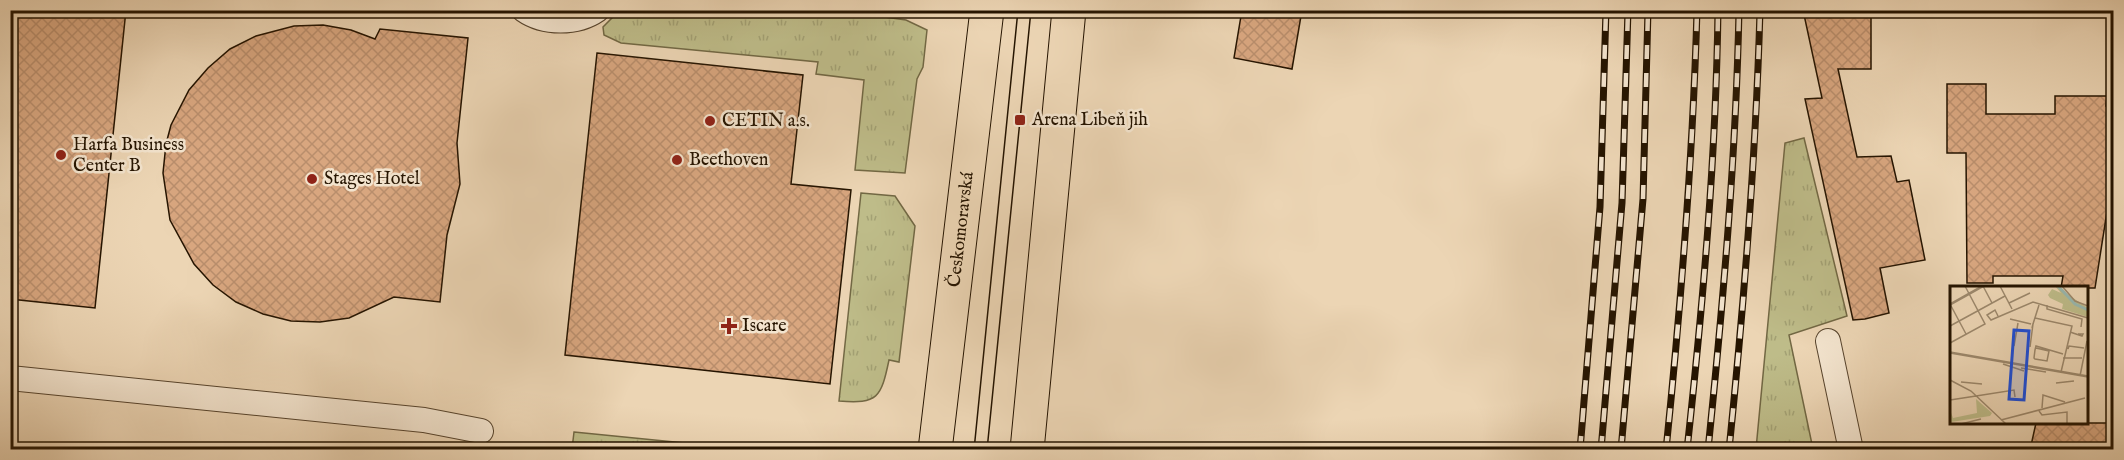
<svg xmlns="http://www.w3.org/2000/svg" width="2124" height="460" font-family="'IM FELL English',serif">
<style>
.grass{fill:url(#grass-tufts);stroke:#726844;stroke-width:1.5}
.building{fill:url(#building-cross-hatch);stroke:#251400;stroke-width:1.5}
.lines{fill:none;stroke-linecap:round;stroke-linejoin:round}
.street-casing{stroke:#57442d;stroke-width:26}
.primary-casing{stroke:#251400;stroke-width:35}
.street{stroke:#f3e4ce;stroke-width:24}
.primary{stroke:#ecd5b4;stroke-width:33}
.tram{stroke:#251400;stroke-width:1.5}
.rail-casing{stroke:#251400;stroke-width:7}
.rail{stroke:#f3e4ce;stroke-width:4.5;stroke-dasharray:14;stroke-linecap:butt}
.poi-dot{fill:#8f2418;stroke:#f3e4ce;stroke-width:2}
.labels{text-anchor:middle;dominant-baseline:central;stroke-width:5;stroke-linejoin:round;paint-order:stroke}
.poi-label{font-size:18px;fill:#251400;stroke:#f3e4ce;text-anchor:start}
.street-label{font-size:18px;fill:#251400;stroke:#f3e4ce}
.inset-river{fill:none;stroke:#99b8af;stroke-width:3}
.inset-road{fill:none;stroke:#9c886c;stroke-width:1.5}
.view{fill:#1d4ed8;fill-opacity:0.15;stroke:#1d4ed8;stroke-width:3}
.inset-edge{fill:none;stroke:#251400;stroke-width:3}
</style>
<defs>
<pattern id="grass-tufts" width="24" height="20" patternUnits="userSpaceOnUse" patternTransform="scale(1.5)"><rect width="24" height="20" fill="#bebc89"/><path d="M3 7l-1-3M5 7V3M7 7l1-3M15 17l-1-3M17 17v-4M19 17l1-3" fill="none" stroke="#a3a174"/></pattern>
<pattern id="building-cross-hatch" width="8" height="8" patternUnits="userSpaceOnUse" patternTransform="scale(1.5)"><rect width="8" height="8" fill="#d8a67f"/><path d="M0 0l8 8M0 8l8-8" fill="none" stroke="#b98e6c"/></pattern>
</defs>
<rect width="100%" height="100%" fill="#ecd5b4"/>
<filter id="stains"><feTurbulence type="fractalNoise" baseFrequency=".00333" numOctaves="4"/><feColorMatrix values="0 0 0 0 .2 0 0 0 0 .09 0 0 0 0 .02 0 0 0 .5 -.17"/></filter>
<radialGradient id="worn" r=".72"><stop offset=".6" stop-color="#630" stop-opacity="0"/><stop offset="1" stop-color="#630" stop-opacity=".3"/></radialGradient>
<path class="grass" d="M834,10l72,10 21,10 -4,37 -6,12 -12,94 -50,-3 9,-90 -48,-6 2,-12 -197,-19 -17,-8 -1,-8 11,-11 12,-5z
M1804,138l43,178 -58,19 24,114h-57l29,-306z
M861,193l34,3 20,30 -16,136 -10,-2c-8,38 -11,44 -50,41z
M574,432l171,17h-173z"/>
<path class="building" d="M10,10h116l-31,298 -85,-9z
M1242,10h60l-10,59 -58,-11z
M1803,10h68v59h-33l19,88 34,-1 6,26 12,-2 16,80 -45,8 9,45 -24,6 -12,1 -48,-221 17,-1z
M323,25l28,5 24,9 5,-10 88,9 -11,105 3,41 -13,51 -7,67 -46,-5 -45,21 -29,4 -29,-1 -28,-7 -27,-12 -23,-17 -19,-21 -24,-44 -7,-47 3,-29 5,-19 18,-35 19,-22 22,-19 26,-13 38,-10z
M597,53l206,22 -12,109 60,6 -21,194 -265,-29z
M1947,84h39v30h69v-18h52l-1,10h8v61l-19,121h-34l2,-12h-70v7h-26l-1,-130h-19z
M2036,423h78v27h-84z"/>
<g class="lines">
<g class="street-casing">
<path id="street" d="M524,10c20,14 53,14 73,0
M1828,341l23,109
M10,378l414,42 57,11"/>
</g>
<g class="primary-casing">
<g id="primary">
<path id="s1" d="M935,450l52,-440"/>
<path d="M1027,450l42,-440"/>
</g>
</g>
<use href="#street" class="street"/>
<use href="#primary" class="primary"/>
<path class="tram" d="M974,450l44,-440
M987,450l44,-440"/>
<g class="rail-casing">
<path id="rail" d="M1580,450l20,-243 6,-197
M1601,450l21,-247 6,-193
M1621,450l22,-251 5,-189
M1666,450c15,-147 27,-293 31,-440
M1687,450c16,-147 29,-293 31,-440
M1708,450c15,-147 28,-293 31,-440
M1729,450c15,-147 27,-293 31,-440"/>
</g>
<use href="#rail" class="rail"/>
</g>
<g class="poi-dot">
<rect x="1014" y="114" width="12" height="12" rx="3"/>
<circle cx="710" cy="121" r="6"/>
<circle cx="61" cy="155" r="6"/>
<circle cx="677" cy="160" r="6"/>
<circle cx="312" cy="179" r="6"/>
<path d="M726 317h6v6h6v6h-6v6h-6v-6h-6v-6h6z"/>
</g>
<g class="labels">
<g class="poi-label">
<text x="1032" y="120">Arena Libeň jih</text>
<text x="722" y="121">CETIN a.s.</text>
<text x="73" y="145">Harfa Business<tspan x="73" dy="21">Center B</tspan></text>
<text x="689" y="160">Beethoven</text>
<text x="324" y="179">Stages Hotel</text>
<text x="742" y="326">Iscare</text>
</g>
<g class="street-label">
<text stroke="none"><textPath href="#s1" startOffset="222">Českomoravská</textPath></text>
</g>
</g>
<g transform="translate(1950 286)">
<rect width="138" height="138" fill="#ecd5b4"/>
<path d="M105,0l33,22v9l-26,-8 1,-5 -13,-6 -2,-3 4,-6 9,4zM26,113l16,14 -2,3 -39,6 -1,-12 3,8 24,-5z" fill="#bebc89"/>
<path class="inset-river" d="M108,0l17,18 13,6"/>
<path class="inset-road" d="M33,0l9,17M50,0l12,23M112,0l13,15 13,5M59,17l21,-10M0,18l16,30M0,18l32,-18M0,19l34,-19M97,19v4l35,10 -1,8M48,30l-3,-6 -8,5 4,5 42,-18 55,16M85,32l37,8 -11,46M60,33l21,5M83,38l6,-19M0,40l55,-30M120,46l12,4 1,-2h-5M0,57l35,-19 -20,-38M64,60l4,-23M80,61l3,-23 -1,4M86,62l13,3 -2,10 -12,-2 -1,-1 1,-8 1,-4 27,8M118,63l1,-3 15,2M0,66l138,24M0,67l138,24M113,72h19M53,78l21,7M71,82l25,4M130,90l7,-35M0,94l21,11 35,33M11,96l21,2M106,97l18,-2M26,110l38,-6 1,7M0,114l26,-4M92,122l1,-13 22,7M89,125l3,4 25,-3v12M51,134l84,-22M11,138l20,-5"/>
<path class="view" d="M64,44l15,1 -5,69 -15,-1z"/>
<rect width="138" height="138" class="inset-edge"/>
</g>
<rect width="2124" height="460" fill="none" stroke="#ecd5b4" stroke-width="36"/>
<rect x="12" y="12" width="2100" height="436" fill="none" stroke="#251400" stroke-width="3"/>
<rect x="18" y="18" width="2088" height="424" fill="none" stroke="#251400" stroke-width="1.5"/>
<rect width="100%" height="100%" filter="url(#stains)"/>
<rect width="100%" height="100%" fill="url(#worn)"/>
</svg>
